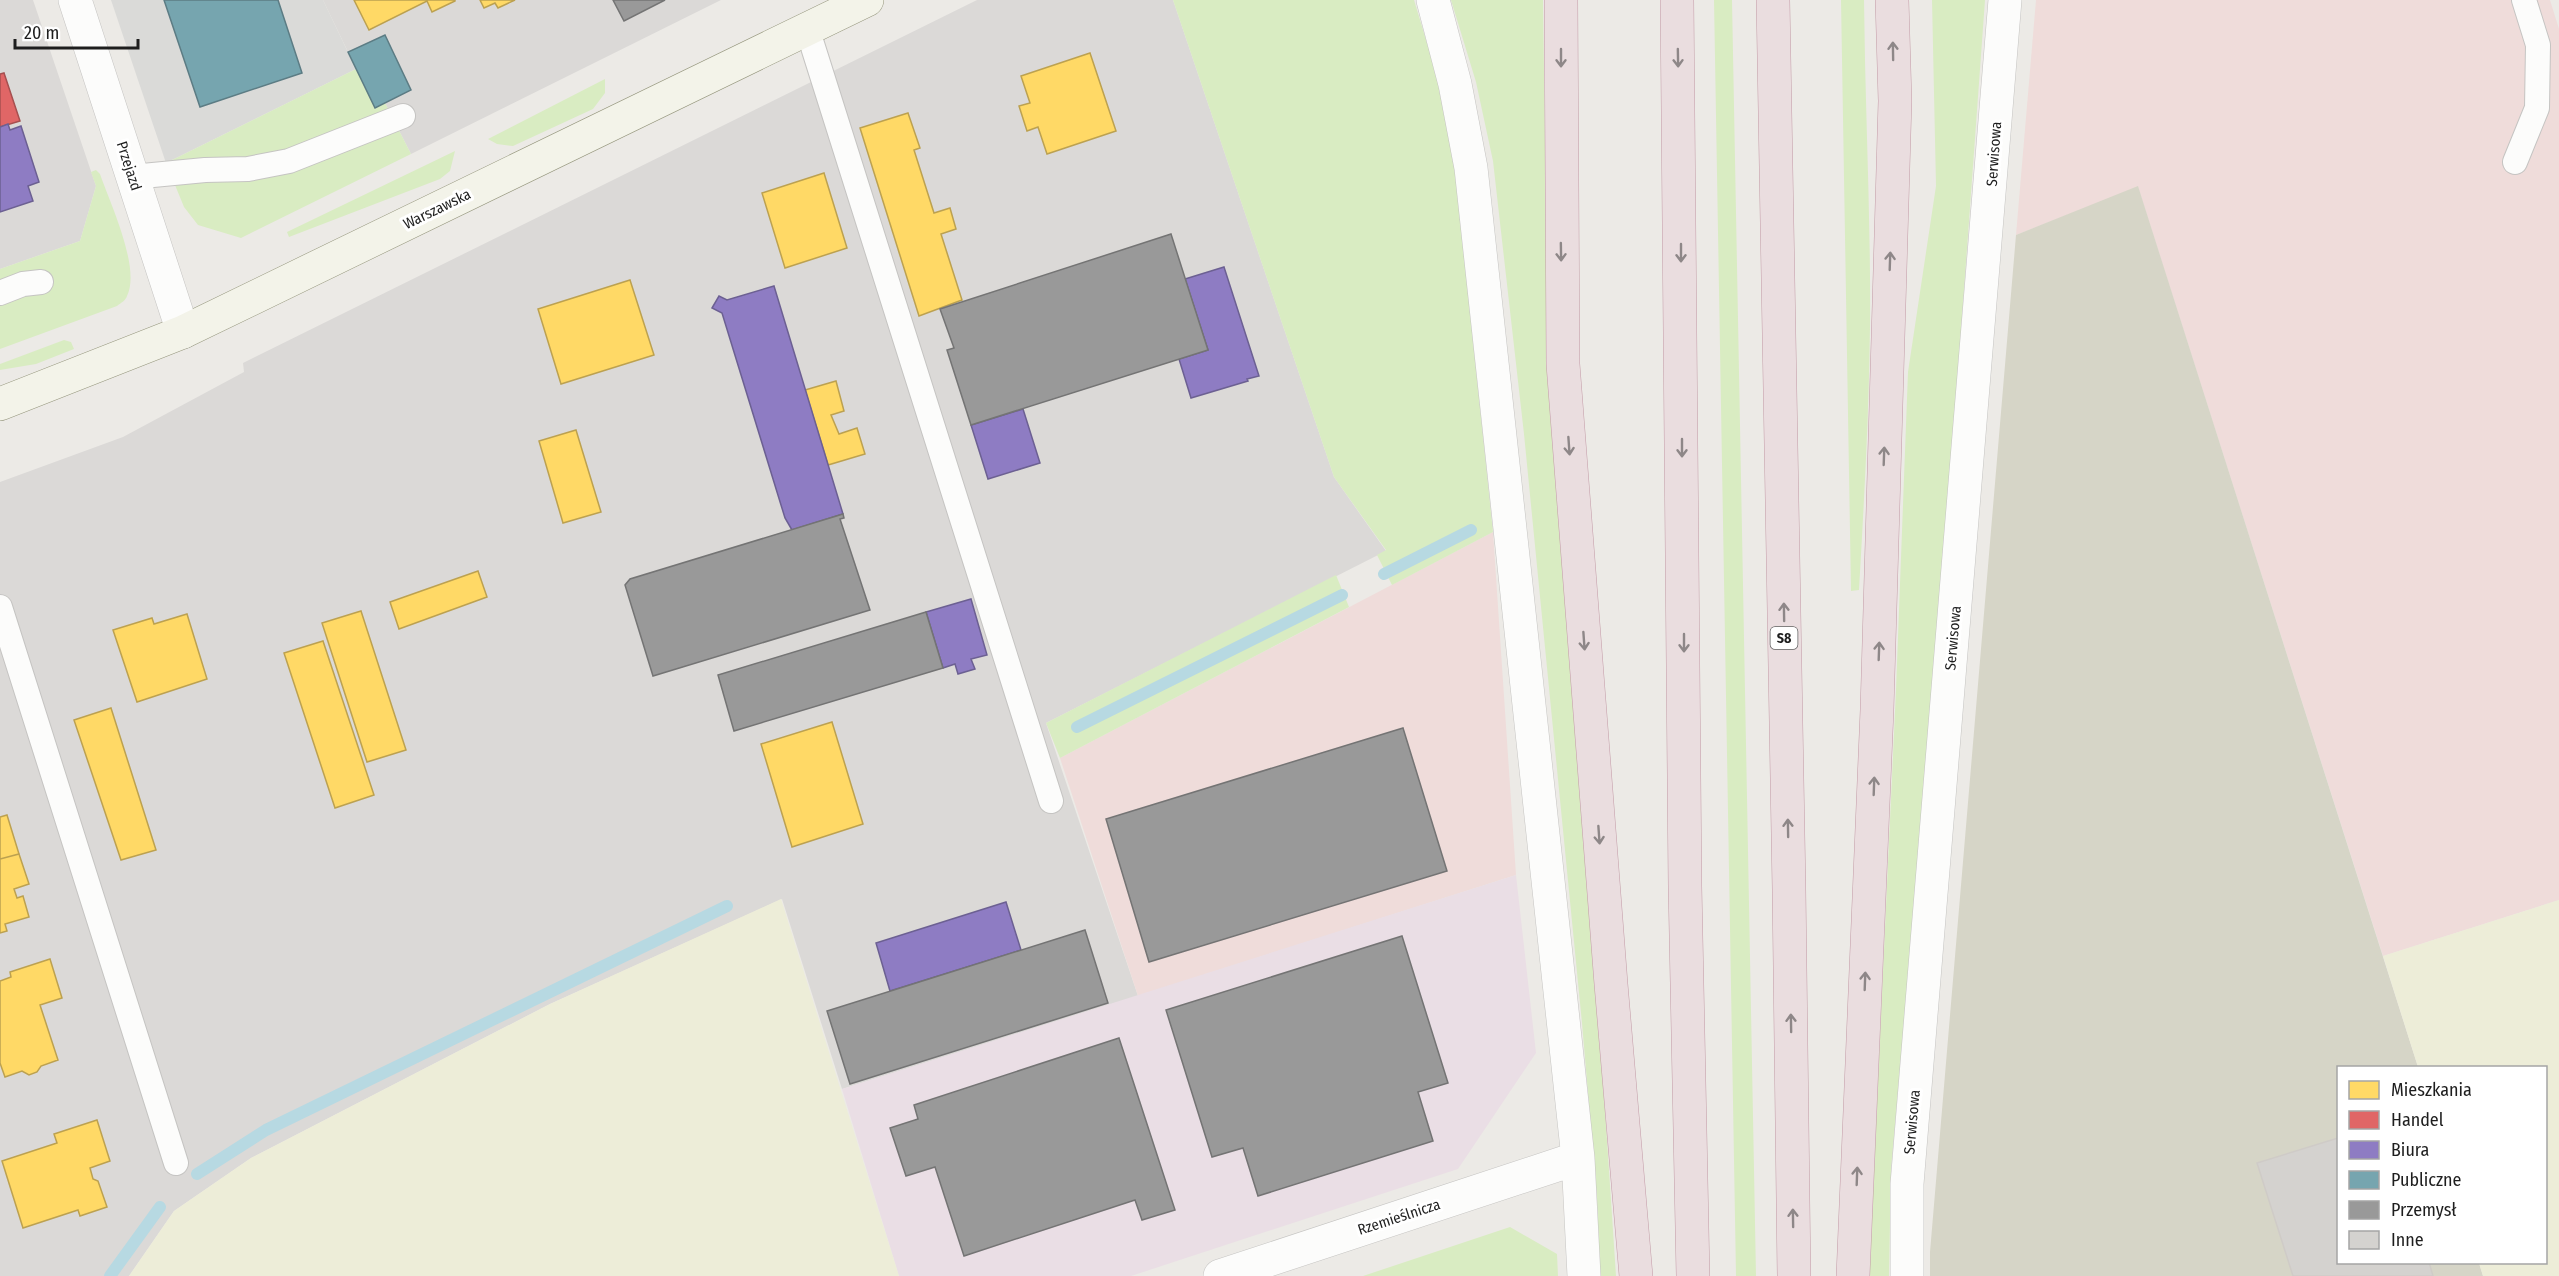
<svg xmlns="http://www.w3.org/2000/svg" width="2559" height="1276" font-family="'Fira Sans Condensed',sans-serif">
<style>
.residential{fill:#dbd9d7}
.commercial{fill:#efdcda}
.industrial{fill:#eadee5}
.religious{fill:#dadad8}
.construction{fill:#d6d5c7}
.farmland{fill:#ededd8}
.grass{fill:#d9ecc2}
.homes{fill:#ffd966;stroke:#bca150;stroke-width:1.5}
.shops{fill:#e06666;stroke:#a65050;stroke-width:1.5}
.offices{fill:#8e7cc3;stroke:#6c6092;stroke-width:1.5}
.public{fill:#76a5af;stroke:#5c7c84;stroke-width:1.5}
.industry{fill:#999;stroke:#747474;stroke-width:1.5}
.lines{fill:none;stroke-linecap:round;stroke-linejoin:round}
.stream{stroke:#b7d9e2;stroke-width:12}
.building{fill:#d4d2cf;stroke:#cfcbc7;stroke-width:1.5}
.service-casing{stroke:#c5c4c2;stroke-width:26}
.minor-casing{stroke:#c5c4c2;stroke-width:34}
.tertiary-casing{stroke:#c5c4c2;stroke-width:34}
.secondary-casing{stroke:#95967d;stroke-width:34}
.motorway-casing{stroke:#c39ba7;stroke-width:34}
.service{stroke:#fcfcfb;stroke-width:24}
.minor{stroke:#fcfcfb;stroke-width:33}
.tertiary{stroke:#fcfcfb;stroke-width:33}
.secondary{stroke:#f3f3e9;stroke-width:33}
.motorway{stroke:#eadddf;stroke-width:33}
.oneway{stroke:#8e8788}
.labels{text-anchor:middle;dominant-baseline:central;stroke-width:6;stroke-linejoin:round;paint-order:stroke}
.shield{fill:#fff;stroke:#626262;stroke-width:1.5}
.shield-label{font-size:14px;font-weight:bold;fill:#1e1e1e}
.street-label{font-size:15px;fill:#1e1e1e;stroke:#fff}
</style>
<rect width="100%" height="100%" fill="#eceae6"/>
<path class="residential" d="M0,0h33l63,186 -16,55 -80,28z
M323,0h398l-310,154 -26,-51 -10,5z
M977,0h196l161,477 52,74 -340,172 92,273 -296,93 -60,-190 -232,105 -299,154 -77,53 -45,65h-129v-794l123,-45 121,-65 -1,-9z"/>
<path class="commercial" d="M2036,0h514l9,29v871l-176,56 -245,-769 -122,48z
M1493,532l23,343 -378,121 -78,-238z"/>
<path class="industrial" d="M1516,875l20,178 -78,116 -327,107h-232l-57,-187z"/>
<path class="religious" d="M111,0h212l33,69 -190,94z"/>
<path class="construction" d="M2138,186l280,881 -80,1v194l141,1 4,13h-553v-24l86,-1017z"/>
<path class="farmland" d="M781,899l118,377h-770l45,-65 77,-53 299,-154z
M2559,900v376h-76l-4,-13 67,-1v-194l-128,-1 -35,-111z"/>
<path class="grass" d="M1173,0h241l22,73 20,104 37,355 -101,53 -15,-30 9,-5 -52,-73z
M1451,0h92l3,218 70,1058h-16l-3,-78 -15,-175 -58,-589 -31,-273 -17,-79z
M1714,0h18l24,1276h-20z
M1841,0h23c1,109 7,218 6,327 -1,88 -6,175 -11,263l-8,1z
M1932,0h53l-47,649 -47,520 -2,107h-20l27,-586 12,-318 28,-186z
M356,69l19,39 10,-5 26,51 -170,84 -43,-13 -14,-18 -18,-44z
M605,79v14l-12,16 -80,37 -16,-2 -9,-5z
M455,151l-5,20 -10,8 -151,58 -2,-5z
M96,170l4,4c10,29 41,94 27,122 -1,4 -6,7 -10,10l-117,43v-80l80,-28 16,-55 -5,-14z
M64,340l7,2 3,7 -38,15 -36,6v-6z
M1336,575l13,32 -289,151 -14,-35z
M1510,1227l47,27 1,22h-195z"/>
<path class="homes" d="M354,0h101v1l-23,11 -5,-11 -58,29z
M480,0h35l-17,8 -3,-5 -11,5z
M1090,53l26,78 -69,23 -9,-27 -11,4 -8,-25 11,-3 -9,-27z
M908,113l12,35 -6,2 20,63 16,-5 6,21 -15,5 21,66 -43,16 -59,-188z
M824,173l23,75 -62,20 -23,-75z
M630,280l24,75 -93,29 -23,-75z
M836,381l8,30 -13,4 8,19 18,-6 8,26 -37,11 -23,-75z
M576,430l25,82 -38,11 -24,-82z
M478,571l9,26 -88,32 -9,-27z
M361,611l45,139 -39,12 -45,-139z
M187,614l20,65 -70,23 -24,-72 39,-12 2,6z
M323,641l51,154 -39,13 -51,-155z
M111,708l45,142 -35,10 -47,-140z
M832,722l31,102 -71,23 -31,-103z
M7,815l12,39 -19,5v-42z
M19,854l10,30 -15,5 3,9 6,-2 6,21 -24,7 2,7 -7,2v-74z
M50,959l12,39 -22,7 18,55 -17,6 -4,6 -8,3 -7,-4 -17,6 -5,-14v-82l11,-4 -1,-5z
M97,1120l13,41 -20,7 3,11 5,2 9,26 -27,9 -2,-6 -55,18 -21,-67 55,-18 -3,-9z"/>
<path class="shops" d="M4,73l16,48 -20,6v-53z"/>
<path class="offices" d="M8,124l2,6 11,-4 18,56 -11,4 5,15 -33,11v-85z
M1224,267l35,109 -12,3 1,2 -57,17 -12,-39 29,-9 -23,-71z
M774,286l69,228 -51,16 -7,-12 -63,-205 -10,-5 7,-12 8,4z
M1023,409l17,54 -52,16 -17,-54z
M971,599l16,56 -16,4 4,10 -17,5 -3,-10 -12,4 -17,-56z
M1006,902l15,48 -131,41 -14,-48z"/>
<path class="public" d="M164,0h114l24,73 -102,34z
M385,35l26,55 -36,18 -27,-56z"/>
<path class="industry" d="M613,0h52l-41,21z
M1171,234l37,116 -237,75 -24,-75 7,-2 -14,-39z
M843,514l1,4 -4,1 30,91 -217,66 -28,-91 5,-6z
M926,612l17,56 -209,63 -16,-56z
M1403,728l44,143 -298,91 -43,-143z
M1085,930l23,73 -258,81 -23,-73z
M1402,936l46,147 -30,9 15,49 -175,55 -15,-48 -31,9 -46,-147z
M1119,1038l56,172 -33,10 -7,-20 -171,56 -29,-89 -29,9 -16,-48 28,-9 -4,-14z"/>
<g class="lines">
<path class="stream" d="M1384,574l87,-44
M1077,727l265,-132
M197,1174l69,-44 461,-224
M110,1276l50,-69"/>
</g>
<path class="building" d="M2338,1138v124h91l4,14h-140l-36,-113z"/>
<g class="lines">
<g class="service-casing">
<path id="service" d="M807,28l244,773
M2515,162l22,-54 1,-63 -14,-45
M132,177l73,-7 43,-1 41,-8 114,-45
M0,293l23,-9 18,-2
M0,607l176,556"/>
</g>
<g class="minor-casing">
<path id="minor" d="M1433,0l22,84 16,84 107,990 6,118
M1220,1276l358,-118
M1907,1276v-92l98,-1184"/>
</g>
<g class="tertiary-casing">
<path id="tertiary" d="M75,0l108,332"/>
</g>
<g class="secondary-casing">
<path id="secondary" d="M0,404l183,-72 684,-332"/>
</g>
<g class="motorway-casing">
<path id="motorway" d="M1561,0l2,364 48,620 25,292
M1677,0l8,886 8,390
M1773,0l16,889 5,387
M1853,1276l24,-566 18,-609 -3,-101"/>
</g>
<use href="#service" class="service"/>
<use href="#minor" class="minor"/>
<use href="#tertiary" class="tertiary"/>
<use href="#secondary" class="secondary"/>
<use href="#motorway" class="motorway"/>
</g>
<defs><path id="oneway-shaft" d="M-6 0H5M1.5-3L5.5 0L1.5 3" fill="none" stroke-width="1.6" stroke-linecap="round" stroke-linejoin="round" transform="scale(1.5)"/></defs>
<g class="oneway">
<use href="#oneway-shaft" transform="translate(1893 51) rotate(-91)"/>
<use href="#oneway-shaft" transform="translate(1561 58) rotate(90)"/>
<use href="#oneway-shaft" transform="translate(1678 58) rotate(89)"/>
<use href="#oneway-shaft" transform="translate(1561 252) rotate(89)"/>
<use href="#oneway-shaft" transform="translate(1681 253) rotate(90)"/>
<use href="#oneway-shaft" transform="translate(1890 261) rotate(-88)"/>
<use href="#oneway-shaft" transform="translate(1569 446) rotate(86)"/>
<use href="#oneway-shaft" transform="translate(1682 448) rotate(90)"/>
<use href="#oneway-shaft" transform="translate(1884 456) rotate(-88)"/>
<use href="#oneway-shaft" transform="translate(1784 612) rotate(-91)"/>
<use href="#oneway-shaft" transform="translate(1584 641) rotate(86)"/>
<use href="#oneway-shaft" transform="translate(1684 643) rotate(90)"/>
<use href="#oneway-shaft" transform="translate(1879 651) rotate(-88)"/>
<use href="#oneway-shaft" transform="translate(1874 786) rotate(-88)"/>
<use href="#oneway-shaft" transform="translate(1788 828) rotate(-91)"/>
<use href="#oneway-shaft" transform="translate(1599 835) rotate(86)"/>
<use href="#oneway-shaft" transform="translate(1865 981) rotate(-88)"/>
<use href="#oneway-shaft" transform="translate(1791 1023) rotate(-91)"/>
<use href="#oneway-shaft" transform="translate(1857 1176) rotate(-88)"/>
<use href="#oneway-shaft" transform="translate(1793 1218) rotate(-91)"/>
</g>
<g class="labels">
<rect class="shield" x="1770.5" y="627" width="27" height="22" rx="4.5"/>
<g class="shield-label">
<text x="1784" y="638">S8</text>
</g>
<g class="street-label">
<text transform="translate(1994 154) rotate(-86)">Serwisowa</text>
<text transform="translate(129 166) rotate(72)">Przejazd</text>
<text transform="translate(437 209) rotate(-26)">Warszawska</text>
<text transform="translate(1953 638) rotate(-85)">Serwisowa</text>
<text transform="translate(1912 1122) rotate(-85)">Serwisowa</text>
<text transform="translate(1399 1217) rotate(-18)">Rzemieślnicza</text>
</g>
</g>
<rect x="2337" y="1066" width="210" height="198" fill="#ffffff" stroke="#a5a5a5" stroke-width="1.5"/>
<rect x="2349" y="1081" width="30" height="18" fill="#ffd966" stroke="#a5a5a5" stroke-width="1.5"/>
<text x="2391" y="1096" font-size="18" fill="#1e1e1e">Mieszkania</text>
<rect x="2349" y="1111" width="30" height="18" fill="#e06666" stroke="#a5a5a5" stroke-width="1.5"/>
<text x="2391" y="1126" font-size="18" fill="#1e1e1e">Handel</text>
<rect x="2349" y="1141" width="30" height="18" fill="#8e7cc3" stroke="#a5a5a5" stroke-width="1.5"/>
<text x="2391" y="1156" font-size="18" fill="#1e1e1e">Biura</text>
<rect x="2349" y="1171" width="30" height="18" fill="#76a5af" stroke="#a5a5a5" stroke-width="1.5"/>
<text x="2391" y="1186" font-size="18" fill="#1e1e1e">Publiczne</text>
<rect x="2349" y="1201" width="30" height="18" fill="#999999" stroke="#a5a5a5" stroke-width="1.5"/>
<text x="2391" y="1216" font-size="18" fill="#1e1e1e">Przemysł</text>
<rect x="2349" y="1231" width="30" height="18" fill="#d4d2cf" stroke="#a5a5a5" stroke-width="1.5"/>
<text x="2391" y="1246" font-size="18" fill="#1e1e1e">Inne</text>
<path d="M15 39v9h123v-9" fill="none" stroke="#1e1e1e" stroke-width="3"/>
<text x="24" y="39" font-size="18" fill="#1e1e1e" stroke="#ffffff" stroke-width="4.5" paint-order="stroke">20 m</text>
</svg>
